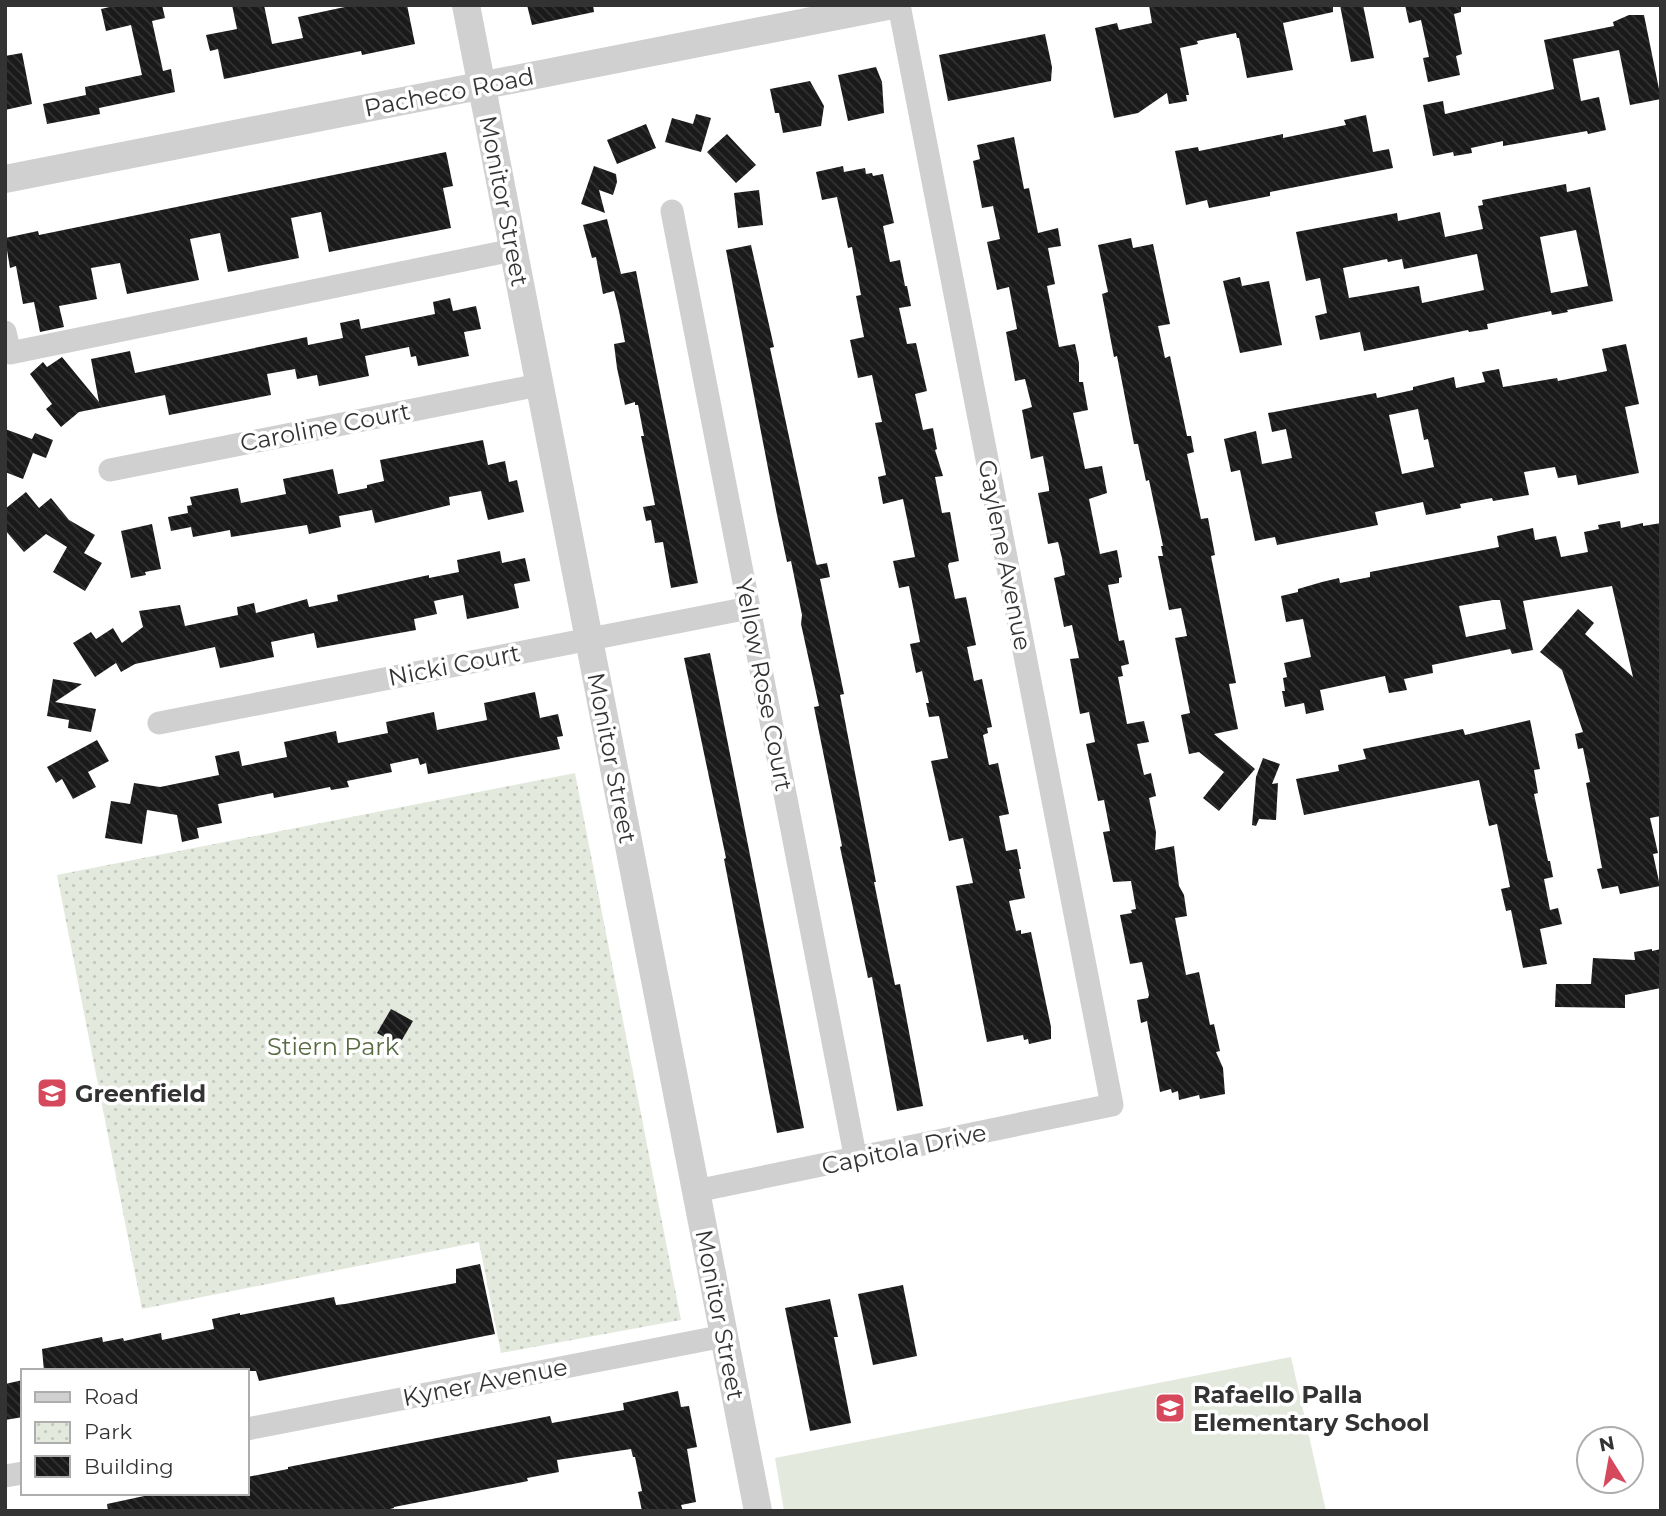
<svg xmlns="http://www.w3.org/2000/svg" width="1666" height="1516" font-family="Montserrat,sans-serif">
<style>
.green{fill:#e3e9dd}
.park{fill:url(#park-dots)}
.building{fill:url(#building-back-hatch);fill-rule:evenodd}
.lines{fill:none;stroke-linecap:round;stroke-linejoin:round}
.minor{stroke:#d0d0d0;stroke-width:23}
.tertiary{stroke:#d0d0d0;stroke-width:28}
.labels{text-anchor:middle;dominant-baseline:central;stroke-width:7;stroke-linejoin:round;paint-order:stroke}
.street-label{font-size:24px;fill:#333;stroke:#fff}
.park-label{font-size:24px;fill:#586b43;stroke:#fff}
.poi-label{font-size:24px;font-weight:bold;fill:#333;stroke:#fff;text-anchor:start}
</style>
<defs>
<pattern id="park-dots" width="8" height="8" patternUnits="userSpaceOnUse" patternTransform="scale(1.75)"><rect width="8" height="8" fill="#e3e9dd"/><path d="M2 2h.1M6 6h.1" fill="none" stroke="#c3c8be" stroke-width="1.8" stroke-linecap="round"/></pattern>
<pattern id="building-back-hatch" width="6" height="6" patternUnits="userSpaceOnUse" patternTransform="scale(1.75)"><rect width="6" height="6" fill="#1a1a1a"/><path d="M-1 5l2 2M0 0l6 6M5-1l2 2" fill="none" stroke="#333"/></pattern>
</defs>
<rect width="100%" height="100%" fill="#fff"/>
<path class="green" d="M1291,1357l35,154h-542l-9,-53z"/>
<path class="park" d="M575,773l106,547 -180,33 -22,-111 -337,67 -85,-434z"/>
<path class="building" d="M118,5h44l3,13 -13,3 11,50 8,-2 4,23 -76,16 1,6 -53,10 -4,-20 43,-9 -1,-8 57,-12 -11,-50 -25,6 -5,-22z
M232,5h32l8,39 31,-6 -5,-21 56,-12h53l8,39 -53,11 -1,-4 -137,28 -6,-30 -8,2 -4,-16 31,-6z
M527,5h66l1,7 -62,13z
M1149,5h184v7l-50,11 10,47 -46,8 -8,-40h-2l-1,-5 -39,8 1,3 -18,4 9,47h-3l1,6 -18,3 -2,-11 -29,20 -24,5 -19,-90 22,-5 2,7 33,-7z
M1340,5h23l11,53 -23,4z
M1405,5h56v7l-7,2 8,40 -6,2 4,19 -32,7 -5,-24 6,-1 -8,-37 -12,3z
M1629,15h15l17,84 -31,6 -11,-55 -46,9 8,42 18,-4 7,33 -18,4 -1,-3 -84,15v-5l-32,7 1,5 -18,3 -1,-4 -20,4 -10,-51 20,-4 2,13 109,-25 -10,-49 70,-14 -1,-4z
M1045,34l7,33 -1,14 -103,20 -9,-46z
M22,53l10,51 -27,6v-54z
M876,67l6,15 2,31 -36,8 -10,-46z
M810,81l14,25 -3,20 -38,7 -4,-20h-4l-5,-24z
M696,114l15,4 -10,34 -36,-10 7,-24 21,6z
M1366,115l7,37 16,-3 4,19 -123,24v4l-61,12 -2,-8 -21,5 -11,-54 23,-4 1,4 84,-17v4l63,-13 -2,-5z
M646,124l10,24 -39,16 -10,-24z
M727,134l29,31 -20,18 -29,-31z
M1014,137l10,52 5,-1 9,45 20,-5 3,18 -13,2 7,36 -8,2 12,61 16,-3 4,19v19h4l5,28 -15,3 12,56 17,-3 5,27 -18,6 11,55 17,-4 5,27 -3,1v5l-11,2 11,56 5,-1 5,24 -8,2 2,10 -5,1 9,47 17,-3 5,21 -12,2 7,31 7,-2 5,23 -7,2 7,34 -1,18 19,-4 5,40 5,9 3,21 -12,2 11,57 13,-3 11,53 4,-1 6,27 -4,1 7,16 2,26 -25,5 -1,-4 -20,5 -1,-9 -6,2 -1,-4 -11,3 -13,-71 -6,2 -4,-23 11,-2 1,-3 -7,-33 -12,2 -10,-49 12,-2 -1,-3 5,-1 -5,-28 -18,1 -10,-50 7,-1 -6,-31 -6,1 -12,-57 9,-2 -6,-30 -9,2 -10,-55 9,-1 -7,-33 -8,2 -10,-49 11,-3 -3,-17 -4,-16 -10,2 -10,-51 11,-2v-3l-6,-32 -12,3 -9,-49 10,-3 -7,-28 -10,2 -9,-49 11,-3 -8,-42 -12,3 -10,-48 13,-3 -7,-33 -11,2 -9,-47 7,-2 -3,-14z
M446,152l7,34 -10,2 8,40 -122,24 -8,-40 -30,6 8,40 -71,14 -8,-39 -30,6 9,41 -72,14 -7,-31 -29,5 6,31 -38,7 5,21 -24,5 -6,-30 -11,2 -7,-38 -6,2 -5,-30 33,-7 1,4z
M594,166l22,8 1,8 -4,13 -14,-5 6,23 -24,-9z
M843,166l1,6 21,-4 1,6 6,-1 1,3 10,-2 11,49 -11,3 7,36 10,-2 5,26h2l4,20 -12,2 8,36 9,-1 11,48 -12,3 8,36 10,-2 4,21 -2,1 8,26 -8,1 7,36 8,-1 9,49 -10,2 -1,3 7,33 11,-2 10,48 -9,2 7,34 8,-2 10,48 -5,1 1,5 -5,2 6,30 9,-2 11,51 -10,2 7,35 11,-2 4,20h-2l6,29 -16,3 7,30 5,-1v4l10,-2 20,95v12l-22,5 -1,-5 -4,1 -1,-5 -36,7 -31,-156 17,-3 -10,-45 -14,3 -18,-80 17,-3 -9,-42 -10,1 -3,-14h3l-7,-32 -6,2 -6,-29 10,-2 -11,-56 -10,2 -6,-27 22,-4 -12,-58 -20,5 -5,-27 8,-2 -11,-52 7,-1 -10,-47 -14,3 -8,-38 14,-3 -8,-41 5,-1 -9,-48 -4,1 -11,-51 -15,3 -6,-28z
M1566,184l1,8 23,-5 23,114 -46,9 1,2 -16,3 -1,-4 -64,13 1,5 -19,3 -1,-2 -104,21 -4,-19 -40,8 -5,-24 12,-3 -7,-35 -14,3 -10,-49 101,-19 1,8 42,-9 5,25 38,-8 -5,-23 5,-1 -1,-5zM1576,230l12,56 -37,7 -11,-56zM1477,254l7,36 -62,13 -3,-17 -70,12 -6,-30 44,-9 1,3 14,-3 2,10z
M759,190l4,35 -25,3 -4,-35z
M607,219l14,55 15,-3 62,312 -27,5 -8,-46 -8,1 -4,-23 -5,1 -3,-14 12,-2 -14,-69h3l-6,-31h-3v-3l-10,3 -8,-37 -3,-24 11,-2 -6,-31 -5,-20 -11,3 -7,-37 -4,1 -9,-33z
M1131,238l2,10 20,-4 17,80 -12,2 7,32 5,-2 17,80h4l3,16 -7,2 14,65 7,-1 7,37 -4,1 25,127 -7,1 9,45 -24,5 41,35 -36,42 -16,-13 21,-26 -25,-20 -10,2 -8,-39 9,-2 -15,-75 12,-2 -6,-28 -12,2 -11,-54h5l-2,-10h2l-14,-66 -3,1 -8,-37h-4l-17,-88 -3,1 -12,-63 6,-2 -10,-47z
M751,245l23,102 -4,1 46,215 1,2 10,-2 3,14 -10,2 24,115 -4,1 36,187h-2l21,103 5,-1 23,122 -26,5 -25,-134 -4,1 -28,-131 2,-1 -28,-139 5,-1 -18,-82 1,-9 -11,-54 -4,1 -10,-47 -51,-265z
M1240,277l2,9 27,-5 13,64 -42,8 -17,-72z
M450,298l3,13 23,-5 5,23 -17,3 5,24 -51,10 -2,-10 -5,1 -2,-10 -44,9 4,20 -50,10 -2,-11 -20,4 -2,-10 -28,5 4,21 -102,20 -4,-20 -86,17 -18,15 -15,-18 6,-5 -22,-30 13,-12 4,5 15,-10 37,45 -8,-43 39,-8 5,22 172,-36 1,8 35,-7 -3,-15 19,-4 2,10 74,-15 -2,-12z
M1626,344l13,60 -14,3 14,66 -61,12 -2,-10 -18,3 -3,-11 -31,5 5,23 -36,6 -1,-3 -32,6 1,4 -35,7 -3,-13 -48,10 3,13 -101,20 -2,-8 -20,4 -15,-71 -9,2 -7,-33 32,-8 6,33 30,-6 -6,-29 -14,3 -4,-19 108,-20 1,5 36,-8v-3l41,-10 2,11 29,-6 -3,-10 17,-3 4,18 54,-9 1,3 49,-10 -5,-22zM1418,409l6,31 4,-1 6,28 -32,7 -13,-59z
M5,429l27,10 3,-6 18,7 -7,18 -13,-5 -10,26 -18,-7z
M483,440l5,25 17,-4 4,21 8,-2 7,32 -36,8 -7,-29 -32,6 1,8 -75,18 -3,-13 -33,6 2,11 -32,7 -2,-9 -76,12 -1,-7 -37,7 -2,-10 -20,4 -3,-14 20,-4 -1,-7 5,-1 -2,-8 48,-9 3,15 45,-9 -3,-15 50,-10 5,25 29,-6v-3l17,-4 -4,-21z
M26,492l13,16 12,-10 18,22 26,15 -11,18 18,10 -17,28 -32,-19 14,-25 -21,-13 -22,18 -19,-22v-21z
M1620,521l1,7 22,-5v3l18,-3v293l-11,2 8,35 -5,1 7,32 -40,8 -2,-8 -16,3 -5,-20 5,-1 -16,-85 4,-1 -7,-34 -5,1 -3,-15 8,-2 -21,-62 -22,-18 38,-43 16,14 -9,11 48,43 -21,-91 -89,15 10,49 -21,4 -2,-5 -78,16 1,8 -29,6 3,11 -18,3 -4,-17 -65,14 4,20 -18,4 -2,-11 -19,4 -3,-16h3l-2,-13 4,-1 -3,-14 27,-6 -8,-38 -17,3 -5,-26 17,-4v-3l24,-7 17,-4 1,5 30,-6v-5l129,-25 -2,-11 36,-8 2,12 21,-4 5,21 27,-5 -4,-20 15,-3 -1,-4zM1493,600h7l6,29 -40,8 -7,-31z
M152,524l9,45 -16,3 1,3 -15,3 -10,-47z
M500,551l2,12 23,-5 5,23 -16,3 5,24 -52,11 -4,-24 -29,6 3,13 -23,5 2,11 -99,18 -3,-15 -43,9 3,15 -54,11 -5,-21 -80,17 -14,8 -5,-9 -21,14 -22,-34 18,-11 5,7 17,-11 9,15 21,-16 -4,-16 41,-6 5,21 53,-11 -1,-8 17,-4 2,10 51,-14 2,8 29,-6 -1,-6 92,-20v3l30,-6 -2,-12z
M710,653l94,475 -27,5 -53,-274 2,-1 -42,-200z
M53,679l29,5 -27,18 41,7 -5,23 -23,-4 1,-8 -22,-4z
M535,692l5,26 18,-4 5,22 -6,1 3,12 -132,25 -2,-11 -6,2 -2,-7 -28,6 2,8 -45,9 2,6 -18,3 -1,-3 -56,11 -1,-5 -55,11 4,19 -25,5 2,10 -17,4 -5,-27 -30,-5 -5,34 -37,-6 6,-37 19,3 4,-21 26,4 59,-12 -4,-19 24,-5 3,15 45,-9 -3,-15 52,-11 2,12 50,-10 -2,-11 48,-10 3,18 50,-10 -3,-17z
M1530,720l10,49 -6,1 4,23 -4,1 14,67h2l3,16 -9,2 6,31 8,-2 4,16 -22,5 7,35 -24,4 -12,-58 -5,1 -5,-22 9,-2 -13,-63 -8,2 -10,-46 -175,35 -8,-36 43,-8 -1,-6 28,-6 -3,-10 100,-20 2,6z
M97,740l12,21 -21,11 8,15 -23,12 -11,-20 -6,4 -9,-16z
M1263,758l17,6 -8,20 6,-1 -2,37 -17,-1 -3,7 -4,-1 4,-48z
M1652,949v2l9,-2v39l-36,7v13l-70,-1 1,-23h35l2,-26 42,2 -1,-8z
M391,1009l22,12 -14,24 -22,-12z
M480,1264l15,70 -236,47 -3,-10h-212l-2,-22 60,-12 1,5 20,-4 1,3 37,-8 1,7 52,-11 -2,-10 28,-6v2l94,-18 2,8 9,-1 111,-21v-14z
M903,1285l14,71 -44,9 -15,-71z
M830,1299l8,38h-4l17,86 -41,8 -25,-123z
M23,1380v37l-18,3v-36z
M678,1391l3,16 8,-1 8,41 -10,2 9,53 -15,3 2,6h-41l-4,-19 4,-1 -7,-34h-2l-2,-8 -74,11 2,12 -32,6 1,3 -134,26v1l-12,3h-274l-1,-7 51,-11h89v-16l41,-8v-2l262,-51 2,7 72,-13 -1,-7z"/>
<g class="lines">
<path class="minor" d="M672,211l184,949
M5,332l5,21 503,-103
M110,470l429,-85
M159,723l590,-115
M696,1191l416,-86 -213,-1100
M247,1429l477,-93
M5,1476l18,-3"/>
<path class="tertiary" d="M466,5l292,1506
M5,179l888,-174"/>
</g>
<defs>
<g id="school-square" transform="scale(1.575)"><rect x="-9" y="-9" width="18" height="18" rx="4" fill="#d6485b" stroke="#fff"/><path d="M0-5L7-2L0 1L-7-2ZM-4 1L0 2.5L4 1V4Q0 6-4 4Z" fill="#fff"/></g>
</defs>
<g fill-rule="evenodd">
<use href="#school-square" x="52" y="1093"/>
<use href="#school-square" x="1170" y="1408"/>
</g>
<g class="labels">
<g class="street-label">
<text transform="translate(449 92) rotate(-11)">Pacheco Road</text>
<text transform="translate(504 201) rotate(79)">Monitor Street</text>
<text transform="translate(325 427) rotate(-11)">Caroline Court</text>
<text transform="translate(1005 555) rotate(79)">Gaylene Avenue</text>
<text transform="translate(454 665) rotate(-11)">Nicki Court</text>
<text transform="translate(764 685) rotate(79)">Yellow Rose Court</text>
<text transform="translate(612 758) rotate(79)">Monitor Street</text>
<text transform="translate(904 1149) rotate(-12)">Capitola Drive</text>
<text transform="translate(720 1315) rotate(79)">Monitor Street</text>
<text transform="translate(485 1382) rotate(-11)">Kyner Avenue</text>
</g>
<g class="park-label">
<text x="333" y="1046">Stiern Park</text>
</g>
<g class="poi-label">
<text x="75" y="1093">Greenfield</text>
<text x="1193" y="1394">Rafaello Palla<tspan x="1193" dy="28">Elementary School</tspan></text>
</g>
</g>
<rect width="1666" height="1516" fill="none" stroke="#333333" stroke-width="14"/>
<rect x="21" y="1369" width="228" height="126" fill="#ffffff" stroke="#adadad" stroke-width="2"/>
<rect x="35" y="1392" width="35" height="10" fill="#d0d0d0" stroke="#adadad" stroke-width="2"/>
<text x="84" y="1404" font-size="21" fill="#333333">Road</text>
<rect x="35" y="1422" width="35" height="21" fill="url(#park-dots)" stroke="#adadad" stroke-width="2"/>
<text x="84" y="1439" font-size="21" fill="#333333">Park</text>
<rect x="35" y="1456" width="35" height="21" fill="url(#building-back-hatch)" stroke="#adadad" stroke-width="2"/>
<text x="84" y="1474" font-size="21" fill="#333333">Building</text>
<g transform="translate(1610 1460) rotate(349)"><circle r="33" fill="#ffffff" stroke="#adadad" stroke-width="2"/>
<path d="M0-5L12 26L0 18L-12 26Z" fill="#d6485b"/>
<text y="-10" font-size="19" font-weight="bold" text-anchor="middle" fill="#333333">N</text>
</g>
</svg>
